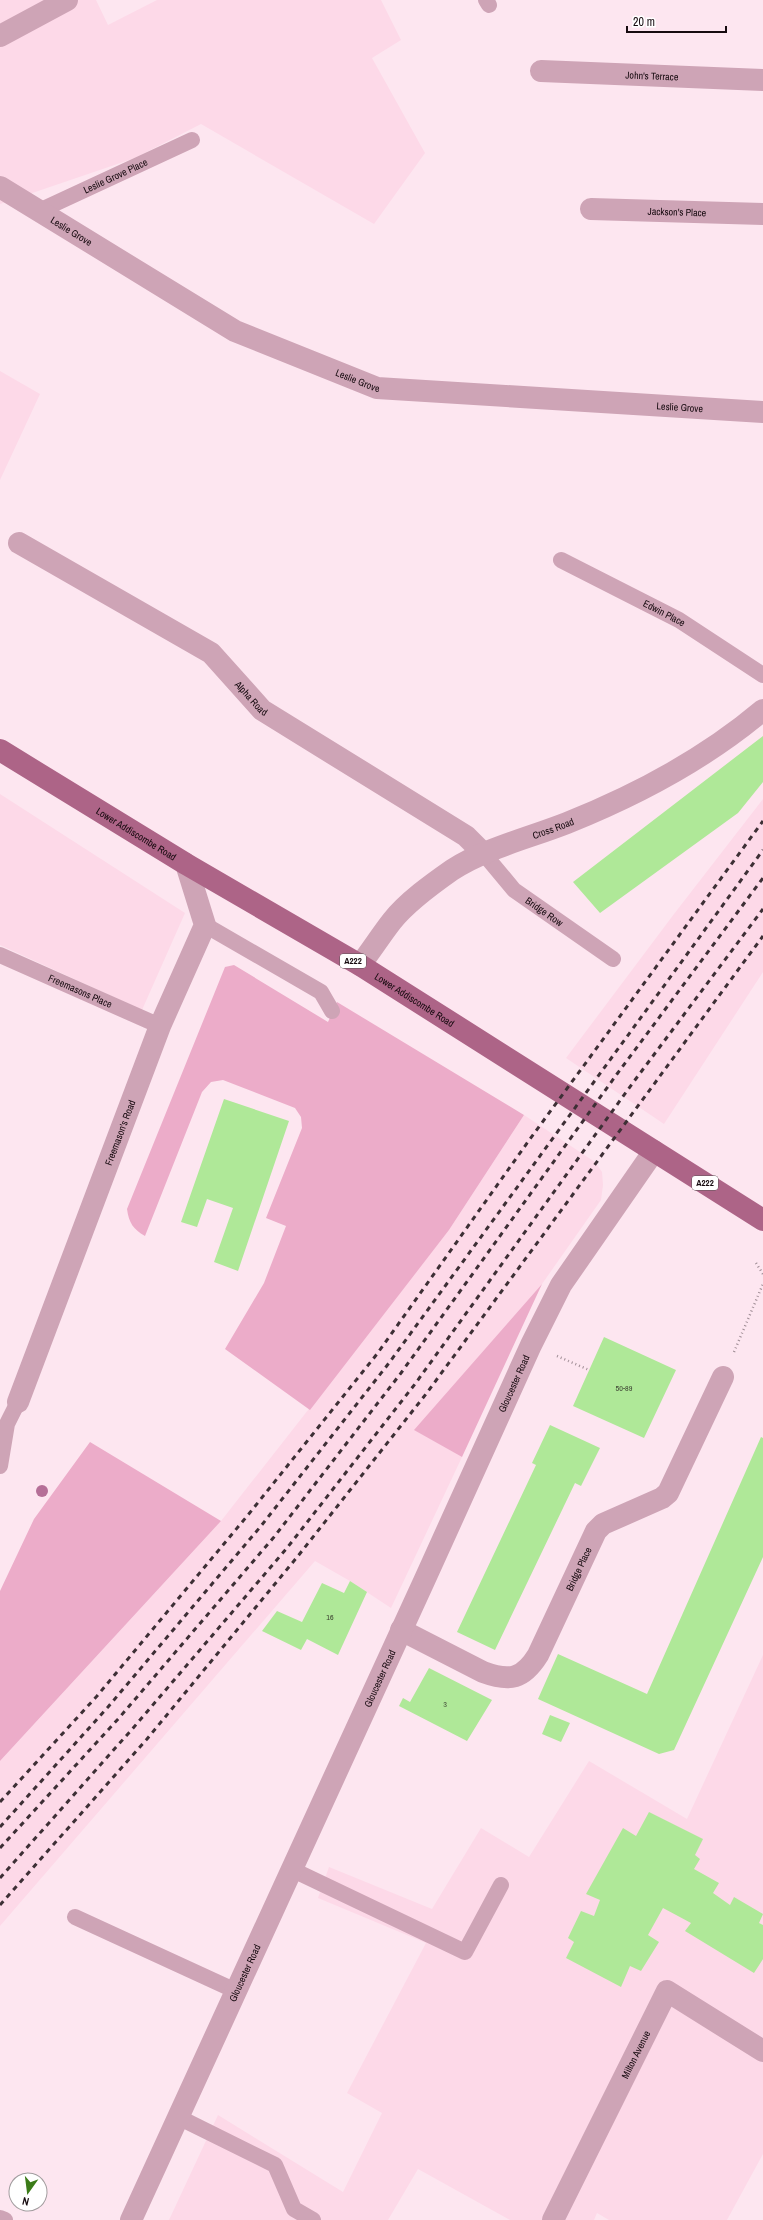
<svg xmlns="http://www.w3.org/2000/svg" width="763" height="2220" font-family="'Archivo Narrow',sans-serif">
<style>
.built{fill:#fdd9e8}
.green{fill:#ecacc9}
.building{fill:#afe898}
.lines{fill:none;stroke-linecap:round;stroke-linejoin:round}
.path{stroke:#a08e96;stroke-width:2.5;stroke-dasharray:1 3;stroke-linecap:butt}
.service{stroke:#cea4b6;stroke-width:16}
.minor{stroke:#cea4b6;stroke-width:22}
.tertiary{stroke:#cea4b6;stroke-width:22}
.primary{stroke:#ad6487;stroke-width:22}
.rail{stroke:#3d2f35;stroke-width:3;stroke-dasharray:5 5;stroke-linecap:butt}
.tree{fill:#b56f97}
.labels{text-anchor:middle;dominant-baseline:central;stroke-width:4;stroke-linejoin:round;paint-order:stroke}
.number-label{font-size:8px;fill:#3c4231}
.shield{fill:#fff;stroke:#5c5457;stroke-width:1}
.shield-label{font-size:9px;font-weight:bold;fill:#160a0f}
.street-label{font-size:10px;fill:#160a0f;stroke:#fff}
</style>
<rect width="100%" height="100%" fill="#fde6f0"/>
<path class="built" d="M0,0h96l12,25 49,-25h224l20,40 -29,18 53,95 -51,71 -173,-100 -66,34 -135,46z
M0,371l40,23 -40,86z
M0,794l185,119 -43,97 -142,-65z
M763,799v173l-99,152 -98,-66 108,-144z
M524,1115l71,47 7,10 1,13 -2,15 -59,84 -127,146 47,27 -71,151 -41,-27 -35,-20 -315,365v-165l221,-240 228,-291z
M763,1655v499l-36,66h-118l-12,-7 -3,7h-84l-92,-51 -30,51h-219l49,-105 125,77 39,-79 -35,-20 79,-150 -108,-45 11,-31 103,42 49,-81 48,29 60,-96 98,58z"/>
<path class="green" d="M234,965l94,57 9,-20 187,113 -75,115 -139,180 -85,-61 39,-66 22,-57 -20,-8 36,-90 -1,-11 -6,-9 -72,-28 -12,2 -9,10 -57,144c-12,-7 -16,-13 -18,-27l98,-242z
M542,1284l-80,173 -48,-27z
M90,1442l131,79 -221,240v-170l34,-72z"/>
<path class="building" d="M763,736v46l-25,31 -138,100 -27,-31z
M224,1099l65,22 -51,150 -24,-9 19,-54 -26,-9 -10,28 -16,-5z
M604,1337l72,33 -32,68 -71,-32z
M550,1425l50,23 -19,38 -6,-3 -80,167 -38,-18 79,-167 -4,-2z
M761,1437l2,1v119l-89,193 -15,4 -121,-55 20,-45 89,40z
M350,1581l17,11 -29,63 -31,-16 -6,11 -39,-19 15,-20 25,11 20,-39 22,10z
M429,1668l63,32 -25,41 -68,-35 4,-8 7,4z
M550,1715l20,8 -9,19 -19,-8z
M649,1812l54,27 -8,16 5,4 -6,10 25,14 -6,10 17,12 4,-8 29,17 -4,9 4,2v34l-9,14 -69,-42 6,-8 -28,-15 -15,27 11,7 -18,29 -11,-5 -9,21 -55,-29 8,-16 -6,-4 13,-27 13,5 6,-16 -14,-6 37,-66 13,8z"/>
<g class="lines">
<path class="path" d="M756,1263l7,11
M734,1352l29,-68
M557,1356l32,14"/>
<g class="service">
<path d="M486,0l3,5"/>
<path id="s1" d="M39,211l153,-71"/>
<path id="s2" d="M561,560l118,60 84,55"/>
<path id="s3" d="M484,854l30,36 99,69"/>
<path d="M205,925l116,67 11,19"/>
<path id="s4" d="M0,955l160,71"/>
<path d="M0,1466l7,-42 11,-22"/>
<path d="M291,1869l174,83 36,-67"/>
<path d="M75,1917l161,74"/>
<path d="M178,2117l97,48 19,44 19,11"/>
<path d="M0,2218l5,2"/>
</g>
<g class="minor">
<path id="s5" d="M541,71l222,9"/>
<path id="s6" d="M0,187l235,144 142,57 386,24"/>
<path id="s7" d="M591,209l172,5"/>
<path id="s8" d="M19,543l192,110 51,57 204,126 18,18"/>
<path id="s9" d="M360,965c11,-14 21,-30 32,-44 15,-19 40,-37 60,-51 34,-22 77,-32 115,-47 70,-28 138,-64 196,-113"/>
<path id="s10" d="M18,1402l142,-376 45,-101 -19,-61"/>
<path id="s11" d="M401,1630l82,42c27,10 40,7 55,-17l58,-124 7,-7 59,-26 6,-5 55,-116"/>
<path id="s12" d="M131,2220l294,-641 106,-234 30,-60 93,-134"/>
<path id="s13" d="M553,2220l114,-229 96,60"/>
</g>
<path class="tertiary" d="M0,36l67,-36"/>
<path class="primary" id="s14" d="M0,750l186,114 174,101 403,255"/>
<path class="rail" d="M0,1802l97,-106 151,-181 129,-161 153,-215 233,-318
M0,1827l108,-120 153,-181 128,-163 374,-513
M0,1848l119,-130 155,-181 127,-164 216,-299 146,-196
M0,1878l134,-151 153,-179 128,-164 217,-300 131,-175
M0,1905l147,-166 151,-183 128,-162 337,-458"/>
</g>
<circle class="tree" cx="42" cy="1491" r="6"/>
<g class="labels">
<g class="number-label">
<text x="624" y="1388">50-89</text>
<text x="330" y="1617">16</text>
<text x="445" y="1704">3</text>
</g>
<g class="shield">
<rect x="340" y="954" width="26" height="14" rx="3"/>
<rect x="692" y="1176" width="26" height="14" rx="3"/>
</g>
<g class="shield-label">
<text x="353" y="961">A222</text>
<text x="705" y="1183">A222</text>
</g>
<g class="street-label">
<text stroke="none"><textPath href="#s5" startOffset="111">John's Terrace</textPath></text>
<text stroke="none"><textPath href="#s1" startOffset="84">Leslie Grove Place</textPath></text>
<text stroke="none"><textPath href="#s7" startOffset="86">Jackson's Place</textPath></text>
<text stroke="none"><textPath href="#s6" startOffset="84">Leslie Grove</textPath></text>
<text stroke="none"><textPath href="#s6" startOffset="408">Leslie Grove</textPath></text>
<text stroke="none"><textPath href="#s6" startOffset="732">Leslie Grove</textPath></text>
<text stroke="none"><textPath href="#s2" startOffset="116">Edwin Place</textPath></text>
<text stroke="none"><textPath href="#s8" startOffset="282">Alpha Road</textPath></text>
<text stroke="none"><textPath href="#s9" startOffset="243">Cross Road</textPath></text>
<text stroke="none"><textPath href="#s14" startOffset="160">Lower Addiscombe Road</textPath></text>
<text stroke="none"><textPath href="#s3" startOffset="84">Bridge Row</textPath></text>
<text stroke="none"><textPath href="#s4" startOffset="88">Freemasons Place</textPath></text>
<text stroke="none"><textPath href="#s14" startOffset="484">Lower Addiscombe Road</textPath></text>
<text stroke="none"><textPath href="#s10" startOffset="288">Freemason's Road</textPath></text>
<text stroke="none"><textPath href="#s12" startOffset="920">Gloucester Road</textPath></text>
<text stroke="none"><textPath href="#s11" startOffset="252">Bridge Place</textPath></text>
<text stroke="none"><textPath href="#s12" startOffset="596">Gloucester Road</textPath></text>
<text stroke="none"><textPath href="#s12" startOffset="272">Gloucester Road</textPath></text>
<text stroke="none"><textPath href="#s13" startOffset="185">Milton Avenue</textPath></text>
</g>
</g>
<g transform="translate(28 2192) rotate(194)"><circle r="19" fill="#ffffff" stroke="#a29d9f"/>
<path d="M0-3L7 15L0 10L-7 15Z" fill="#3b7b18"/>
<text y="-6" font-size="11" font-weight="bold" text-anchor="middle" fill="#160a0f">N</text>
</g>
<path d="M627 26v6h99v-6" fill="none" stroke="#160a0f" stroke-width="2"/>
<text x="633" y="26" font-size="12" fill="#160a0f" stroke="#ffffff" stroke-width="3" paint-order="stroke">20 m</text>
</svg>
